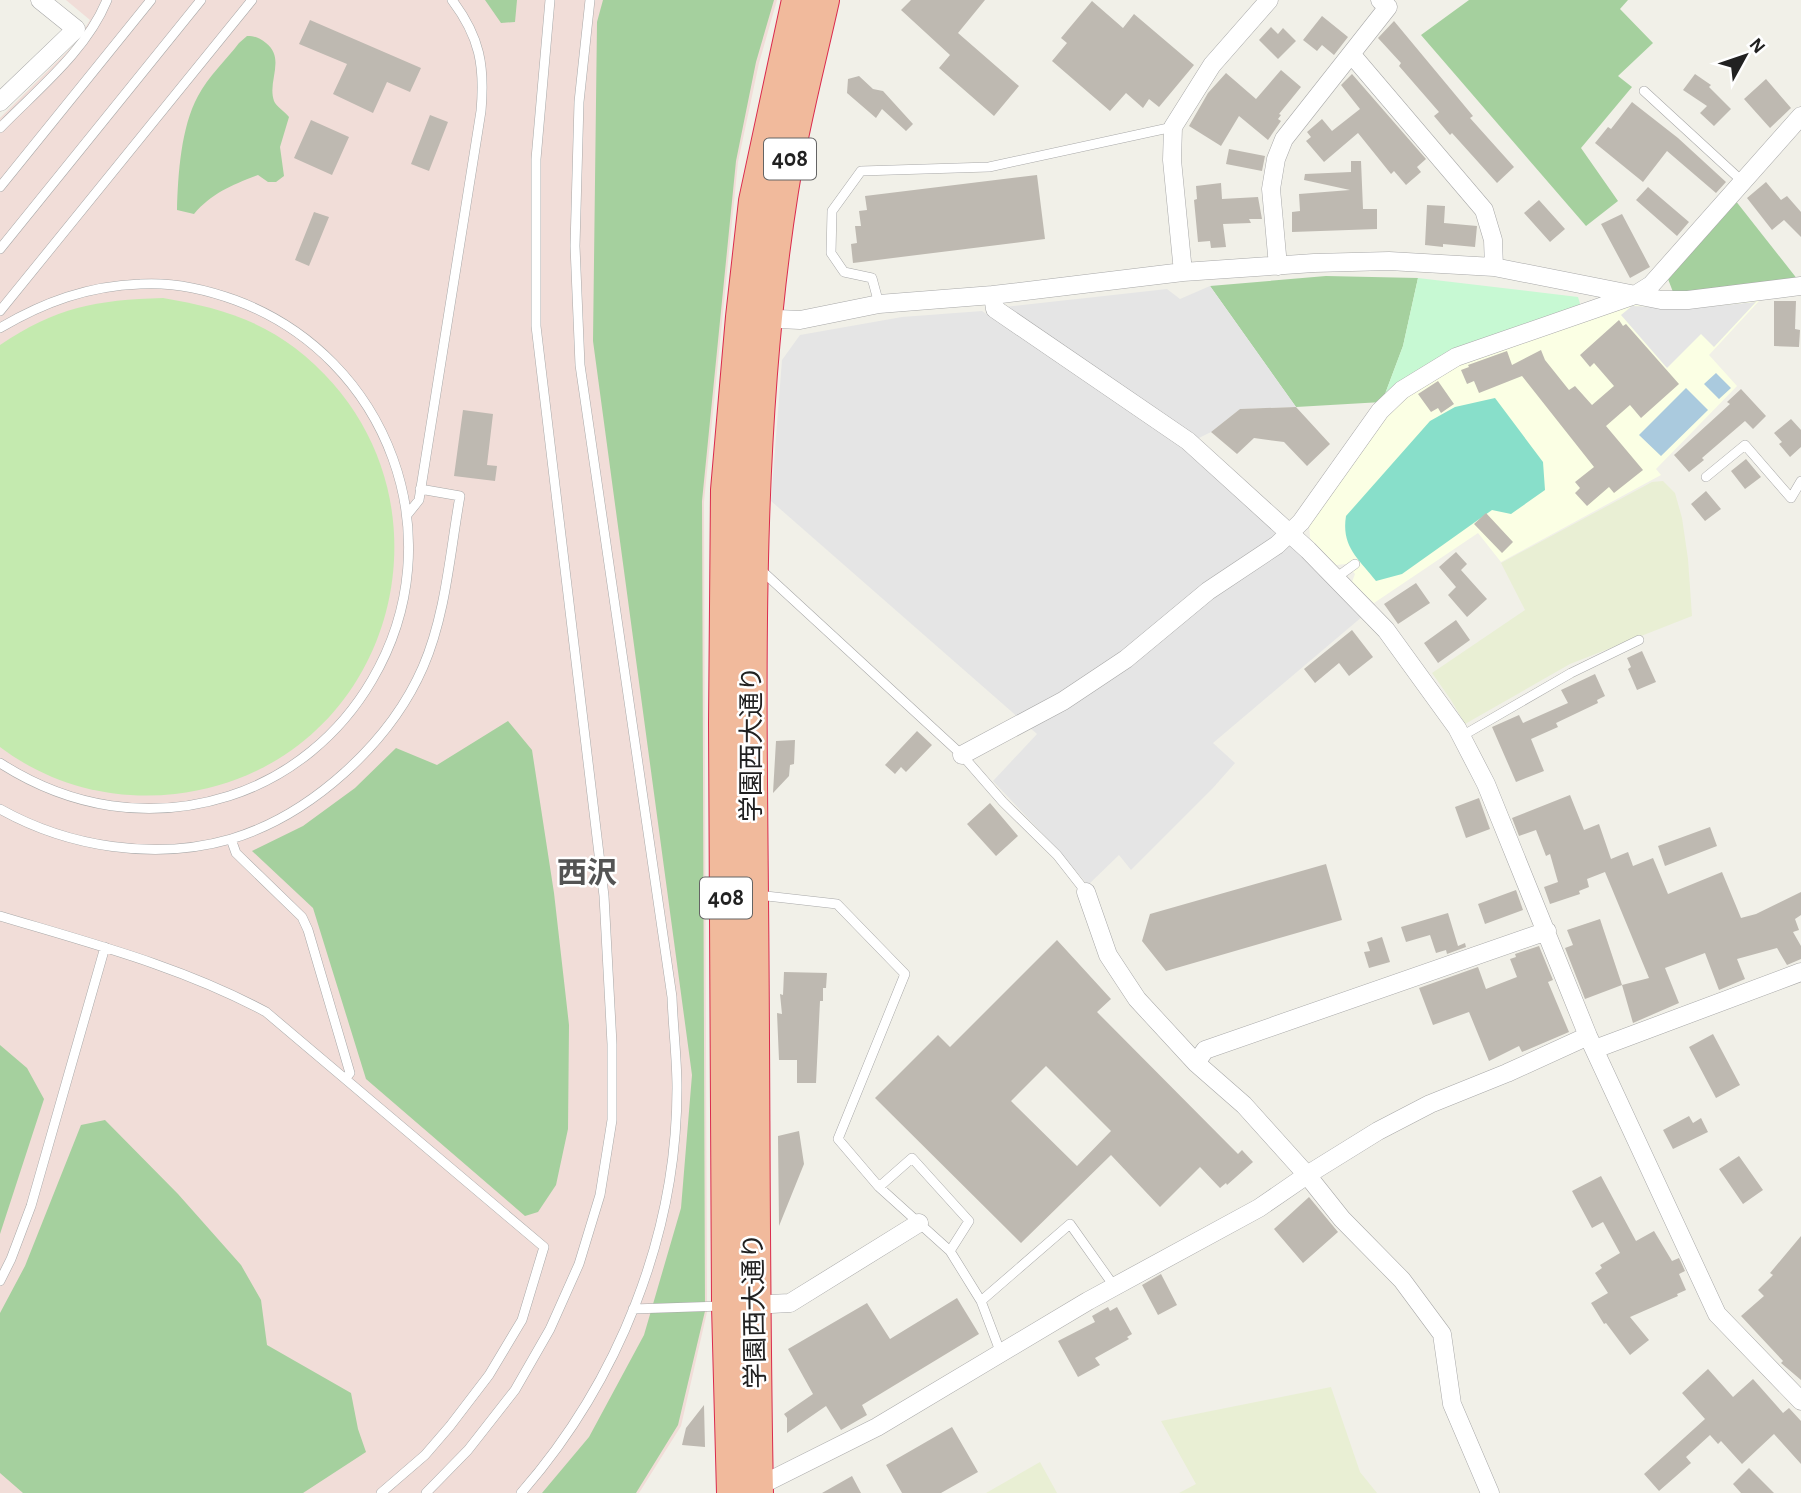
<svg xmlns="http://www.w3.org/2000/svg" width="1801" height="1493" font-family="'Alegreya Sans','Noto Sans JP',sans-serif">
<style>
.commercial{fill:#f1ddd8}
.education{fill:#fbffe4}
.farmland{fill:#e9efd4}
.grass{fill:#c4eaaf}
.forest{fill:#a5d09e}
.park{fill:#c7f9d3}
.pitch{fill:#88dfca}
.parking{fill:#e5e5e5}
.water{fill:#aacade}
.building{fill:#beb9b1;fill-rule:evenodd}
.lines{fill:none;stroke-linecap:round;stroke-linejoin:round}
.service-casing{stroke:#a8a8a8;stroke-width:10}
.minor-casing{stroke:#a8a8a8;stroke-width:19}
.trunk-casing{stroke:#da2b4d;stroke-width:32}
.service{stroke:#fff;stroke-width:9}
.minor{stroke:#fff;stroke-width:18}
.trunk{stroke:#f1ba9c;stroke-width:30}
.labels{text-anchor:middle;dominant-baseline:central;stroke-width:5;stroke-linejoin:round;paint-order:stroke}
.shield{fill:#fff;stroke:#646464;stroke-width:2}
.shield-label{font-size:24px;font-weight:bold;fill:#212121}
.street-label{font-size:26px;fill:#212121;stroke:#fff}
.quarter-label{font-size:30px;font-weight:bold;fill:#545454;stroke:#fff}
</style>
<rect width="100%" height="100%" fill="#f1f0e8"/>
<path class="commercial" d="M66,0h711l-18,63 -21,99 -34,340 3,810 -26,114 -42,67h-639v-1375l76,-75 14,-23z"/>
<path class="education" d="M1759,301l-50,54 28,31 -81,83 5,6 -160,87 -23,-29 -104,70 -22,-21 3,-8 -9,-10 -10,1 -26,-27 -1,-15 95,-131 54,-31 174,-56 61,2z"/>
<path class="farmland" d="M1663,481l12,12 7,25 6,41 4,57 -122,48 -105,60 -14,-24 -19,-27 93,-63 -24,-47 151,-81z
M1331,1387l29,85 17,21h-198l17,-9 -35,-63z
M1040,1462l17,31h-71z"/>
<path class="grass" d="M163,298c48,8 93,20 132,50 178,137 104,420 -120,446 -62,7 -125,-9 -175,-47v-402c56,-38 96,-45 163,-47z"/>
<path class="forest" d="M485,0h32l-2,22 -14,1z
M603,0h171l-18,62 -20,99 -34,340 3,810 -27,114 -42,68h-94l47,-56 55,-102 37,-127 11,-133 -99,-734 4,-319z
M1469,0h159l-8,9 33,34 -35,33 14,11 -51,61 37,53 -32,25 -165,-191z
M247,36c9,0 12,2 19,7 20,16 1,38 8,58 2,5 11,11 15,16l-9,30 4,29 -8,6h-8l-10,-7c-26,10 -46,18 -64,39l-17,-4c1,-36 4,-83 21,-114 10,-19 28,-36 41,-53z
M1735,200l63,80 -105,12h-20l-5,-13z
M1326,276l92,2 -15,68 -21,56 -86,5 -86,-121z
M508,721l24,29 22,143 15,132 -1,104 -12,56 -18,27 -13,4 -159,-137 -53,-171 -61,-57 51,-25 52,-38 41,-40 41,17z
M0,1045l27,23 17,31 -44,135z
M105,1120l73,74 63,71 20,35 6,45 84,48 7,36 8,23 -63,41h-280l-23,-20v-160l25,-47 56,-141z"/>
<path class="park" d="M1418,278l160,19 3,10 -126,44 -73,51 21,-56z"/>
<path class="pitch" d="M1495,398l48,64 2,28 -34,24 -19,-4 -90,64 -26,7c-17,-22 -35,-34 -30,-65l84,-95 25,-14z"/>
<path class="parking" d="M1210,286l86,121 -56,2 -29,23 -14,7 -192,-132 162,-18 13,10z
M1756,302l-42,45 -13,-13 -34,34 -46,-53 11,-9 62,2z
M982,311l192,129 119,107 70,69 -150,127 22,20 -22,25 -82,82 -12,-15 -31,30 -29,-34 -66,-70 44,-47 -266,-233 11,-141 18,-25 102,-18z"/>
<path class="water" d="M1716,373l15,15 -12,11 -15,-15z
M1686,388l22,22 -47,46 -22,-21z"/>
<path class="building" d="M911,0h74l-27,33 61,53 -25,30 -55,-48 11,-13 -49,-45z
M1092,1l31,27 11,-14 60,51 -35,42 -10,-8 -6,9 -17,-15 -16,18 -58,-50 15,-18 -6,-5z
M1322,16l26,21 -14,18 -12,-10 -5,6 -14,-11z
M310,20l111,48 -11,24 -23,-10 -14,31 -40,-19 14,-30 -48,-20z
M1394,21l79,95 -3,2 44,49 -17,16 -45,-50 -2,2 -16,-19 5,-4 -40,-46 2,-3 -23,-25z
M1271,27l7,7 5,-6 13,13 -18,18 -19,-19z
M1281,70l20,17 -22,27 2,1 -3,4 3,2 -13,19 -29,-24 -18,30 -32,-20 19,-33 18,-20 30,26z
M1352,74l74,85 -9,8 4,5 -15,13 -12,-14 -3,3 -33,-41 -34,29 -18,-21 5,-4 -4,-5 15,-13 10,12 28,-22 -19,-24z
M1695,74l16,11 -2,2 22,22 -17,17 -14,-13 7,-7 -24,-16z
M859,76l14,13 10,2 30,33 -7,7 -24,-22 -6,9 -29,-25 1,-14z
M1766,79l25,29 -21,20 -26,-29z
M1632,102l46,36 48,44 -10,11 -49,-42 -24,31 -48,-39 13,-16 3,2z
M430,115l18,7 -19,49 -18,-7z
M311,120l38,17 -17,38 -38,-17z
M1229,149l36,7 -3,15 -36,-7z
M1351,161h10l2,48h14v20l-85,3v-20l8,-1 -1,-17 51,-4 -46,-10 1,-6 46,-2z
M1037,175l8,64 -192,24 -2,-19 6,-1 -2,-17h6l-2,-15 8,-1 -2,-14z
M1766,182l15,18 6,-4 14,16v25l-17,-17 -12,10 -25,-32z
M1221,183l1,16 36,-2 4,22h-13l2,4 -28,1 3,23 -15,1 -1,-7 -12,1 -4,-42 3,-1 -1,-13z
M1648,187l41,35 -12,14 -41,-36z
M1539,200l26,29 -15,13 -26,-29z
M1427,205l18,1 -1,17 33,3 -2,21 -32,-3v3l-18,-2z
M314,212l15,5 -20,49 -14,-6z
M1622,214l28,53 -20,11 -29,-54z
M1774,301h22l-1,28 5,1 -1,17 -25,-1z
M1619,320l4,6 3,-2 53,60 -38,34 -11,-13 -24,21 37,44 -29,23 -5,-6 -22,19 -12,-13 5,-5 -5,-6 19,-15 -72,-91 -43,17 -5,-12 -7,3 -6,-14 8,-3 -1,-2 39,-14 5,14 29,-15 4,10 24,30 6,-4 17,19 22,-19 -20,-23 -4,4 -10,-12z
M1438,381l16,23 -13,9 -3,-5 -7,4 -13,-18z
M1741,389l25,27 -13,13 -8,-8 -43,37 2,2 -15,12 -15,-17 56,-51 -3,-2z
M1296,407l34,37 -23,22 -23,-24 -30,-4 -17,16 -26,-22 29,-23z
M463,410l30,4 -6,51 10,1 -2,15 -41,-5z
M1791,419l10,11v17l-11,10 -11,-13 3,-2 -8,-9z
M1746,459l15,18 -16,12 -14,-18z
M1706,491l15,18 -16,12 -14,-17z
M1486,513l27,29 -11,11 -28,-29z
M1456,552l11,12 -6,6 26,29 -20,18 -19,-22 8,-8 -17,-20z
M1416,583l14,20 -32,21 -14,-20z
M1456,620l14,20 -32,23 -14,-20z
M1352,630l21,27 -24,19 -10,-13 -24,20 -11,-14z
M1642,651l14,31 -19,8 -9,-21 3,-2 -4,-9z
M1595,674l10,22 -8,4 1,3 -42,20 2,4 -27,12 13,32 -28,11 -24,-55 27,-12 4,8 45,-20 -7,-13z
M917,731l15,14 -26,27 -5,-5 -6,7 -10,-9z
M795,740l-1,24 -4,1 -1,11 -16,17 3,-52z
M1570,795l14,35 15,-6 12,35 17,-7 5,14 20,-8 15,36 54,-22 19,46 15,-4 45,-22v23l-6,4 4,11 -6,2 8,14v13l-14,6 -10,-17 -40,11 8,20 -26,11 -14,-37 -40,15 14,35 -46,20 -11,-38 27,-7 -44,-106 -18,7 2,8 -10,4 1,3 -30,10 -6,-17 14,-5 -8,-28 -4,2 -10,-26 -17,6 -7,-18z
M1479,798l11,31 -24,9 -11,-31z
M990,803l28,33 -22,20 -29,-32z
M1710,827l7,19 -52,20 -7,-20z
M1326,864l16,56 -176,51 -24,-30 8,-27z
M1516,890l7,20 -38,14 -7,-20z
M1448,913l10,33 7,-3 1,4 -19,7 -1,-4 -10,3 -6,-18 -24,7 -5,-15z
M1600,919l22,66 -37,14 -20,-51 8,-3 -6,-15z
M1382,937l8,25 -21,6 -5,-16 6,-1 -3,-9z
M1057,940l54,59 -14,13 141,142 4,-4 11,12 -26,23 -1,-2 -6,5 -20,-21 -40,40 -49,-52 -90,88 -146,-145 63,-63 12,12zM1046,1066l65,65 -34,35 -66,-65z
M1539,946l14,34 -5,2 21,50 -47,20 -3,-6 -30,15 -20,-49 -36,13 -14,-37 59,-21 8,22 31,-12 -7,-18 6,-2 -1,-3z
M784,972l43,1 -1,15h-3v13h-3l-4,82h-19v-23h-18l-2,-47 5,1 -2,-20 3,1z
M1713,1034l27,51 -24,13 -27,-51z
M1689,1116l4,7 8,-5 7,14 -35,17 -10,-19z
M799,1131l5,33 -25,62 -1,-90z
M1739,1156l24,34 -20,14 -24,-35z
M1601,1176l35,65 18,-10 18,30 7,-3 6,13 -6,3 7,16 -9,4 1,2 -48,21 19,23 -19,15 -24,-32 -2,1 -13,-21 17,-10 -13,-20 7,-5 -2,-3 20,-12 -17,-31 -11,6 -20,-37z
M1309,1197l29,35 -35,31 -29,-34z
M1801,1236v144l-20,-17 2,-2 -42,-45 23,-20 -6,-6 15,-15 -3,-2z
M1161,1274l16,31 -19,10 -16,-30z
M957,1298l22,36 -117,71 5,10 -26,15 -15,-24 -39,27v-15l-3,-4 29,-20 -25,-45 79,-46 23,36z
M1108,1307l2,4 7,-4 15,27 -5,3 2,2 -34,19 5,7 -22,12 -20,-36 37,-19 -3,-6z
M1708,1369l25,28 20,-18 30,34 6,-5 12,13v43l-27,-30 -32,30 -21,-23 -3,3 -8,-9 -24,22 5,6 -32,28 -15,-17 61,-55 -23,-26z
M704,1405l1,42 -23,-2 4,-17z
M952,1427l26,45 -37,21h-39l-16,-28z
M1749,1468l25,25h-33l-8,-9z
M852,1476l9,17h-39z"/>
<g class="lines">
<g class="service-casing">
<path id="service" d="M1644,91l99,91
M0,128c38,-39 86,-77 107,-128
M0,187l151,-187
M0,249l201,-249
M879,304l-7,-26 -28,-6 -13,-19 1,-42 29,-40 128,-4 184,-40
M0,311l252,-311
M0,328c44,-26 88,-42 140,-44 31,-2 65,5 95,16 154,57 221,238 137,380 -32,55 -83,97 -143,116 -79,25 -159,12 -229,-33
M1706,477l39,-32 46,53 10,-17
M407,515l12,-15 62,-389c4,-45 -1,-74 -29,-111
M760,569l202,186 41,47 54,53 29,37
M1333,580l22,-16
M1462,736l109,-63 68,-33
M0,809c68,38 155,52 231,30 80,-24 159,-96 192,-172 23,-53 27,-115 37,-171l-40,-7
M231,839l5,14 66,64 6,13 42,143 -4,5
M758,895l79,9 68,70 -67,165 41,48 71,64 31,50
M0,916c90,27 183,51 266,96l278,235 -22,73 -33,55 -39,51 -25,29 -44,38
M879,1187l33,-29 57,63 -19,30
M0,1281l11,-22 20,-53 74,-259
M633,1309l89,-3
M1000,1351l-19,-50 89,-77 44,62
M426,1493l42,-43 47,-60 35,-61 29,-65 21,-69 12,-75v-76l-8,-148 -68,-570v-167l14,-159
M521,1493c97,-111 156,-257 156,-405 0,-30 -4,-61 -5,-91l-92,-632 -5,-119 4,-144 11,-102"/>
</g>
<g class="minor-casing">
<path id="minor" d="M1352,55l132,155 9,30 1,27
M0,102l76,-73 -36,-29
M1278,266l-7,-77 5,-30 8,-20 104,-132 -8,-7
M1183,272l-11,-112 1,-33 39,-62 57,-65
M993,295l2,14 193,132 120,109 78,80 71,98 29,56 102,252 129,278 84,87
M759,318l41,2 79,-16 114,-9 190,-23 131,-9 75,-2 105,6 167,33h27l113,-14
M962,755l101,-54 63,-42 82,-68 69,-46 24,-23 79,-111 22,-21 54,-33 179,-62 16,-10 150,-169
M1086,892l22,63 29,44 59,64 48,42 63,70 35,44 60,61 40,54 10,70 38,89
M1595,1049l206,-77
M1196,1063l9,-13 342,-119
M749,1305l41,-2 129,-80
M751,1490l126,-63 211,-126 171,-93 48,-33 71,-44 52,-27 77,-31 81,-37"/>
</g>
<g class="trunk-casing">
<path id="trunk" d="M732,1493l-5,-187 -3,-583 2,-233 15,-173 13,-116 43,-201
M758,1493c-4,-198 -3,-397 -5,-595 -2,-236 -7,-473 30,-707 10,-64 27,-128 41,-191"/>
</g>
<use href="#service" class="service"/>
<use href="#minor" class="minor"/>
<use href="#trunk" class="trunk"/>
</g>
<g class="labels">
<g class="shield">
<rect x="764" y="138.5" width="52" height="41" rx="5"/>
<rect x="700" y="877.5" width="52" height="41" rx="5"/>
</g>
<g class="shield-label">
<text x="790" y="159">408</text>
<text x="726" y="898">408</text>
</g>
<g class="street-label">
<text transform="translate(752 744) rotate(-90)">学園西大通り</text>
<text transform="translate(755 1311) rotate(-91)">学園西大通り</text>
</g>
<g class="quarter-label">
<text x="587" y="874">西沢</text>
</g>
</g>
<g transform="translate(1745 56) rotate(50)" stroke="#ffffff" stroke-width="5" paint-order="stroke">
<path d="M0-5L12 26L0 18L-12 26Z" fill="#212121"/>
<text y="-10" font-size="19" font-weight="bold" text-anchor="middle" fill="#212121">N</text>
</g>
</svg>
